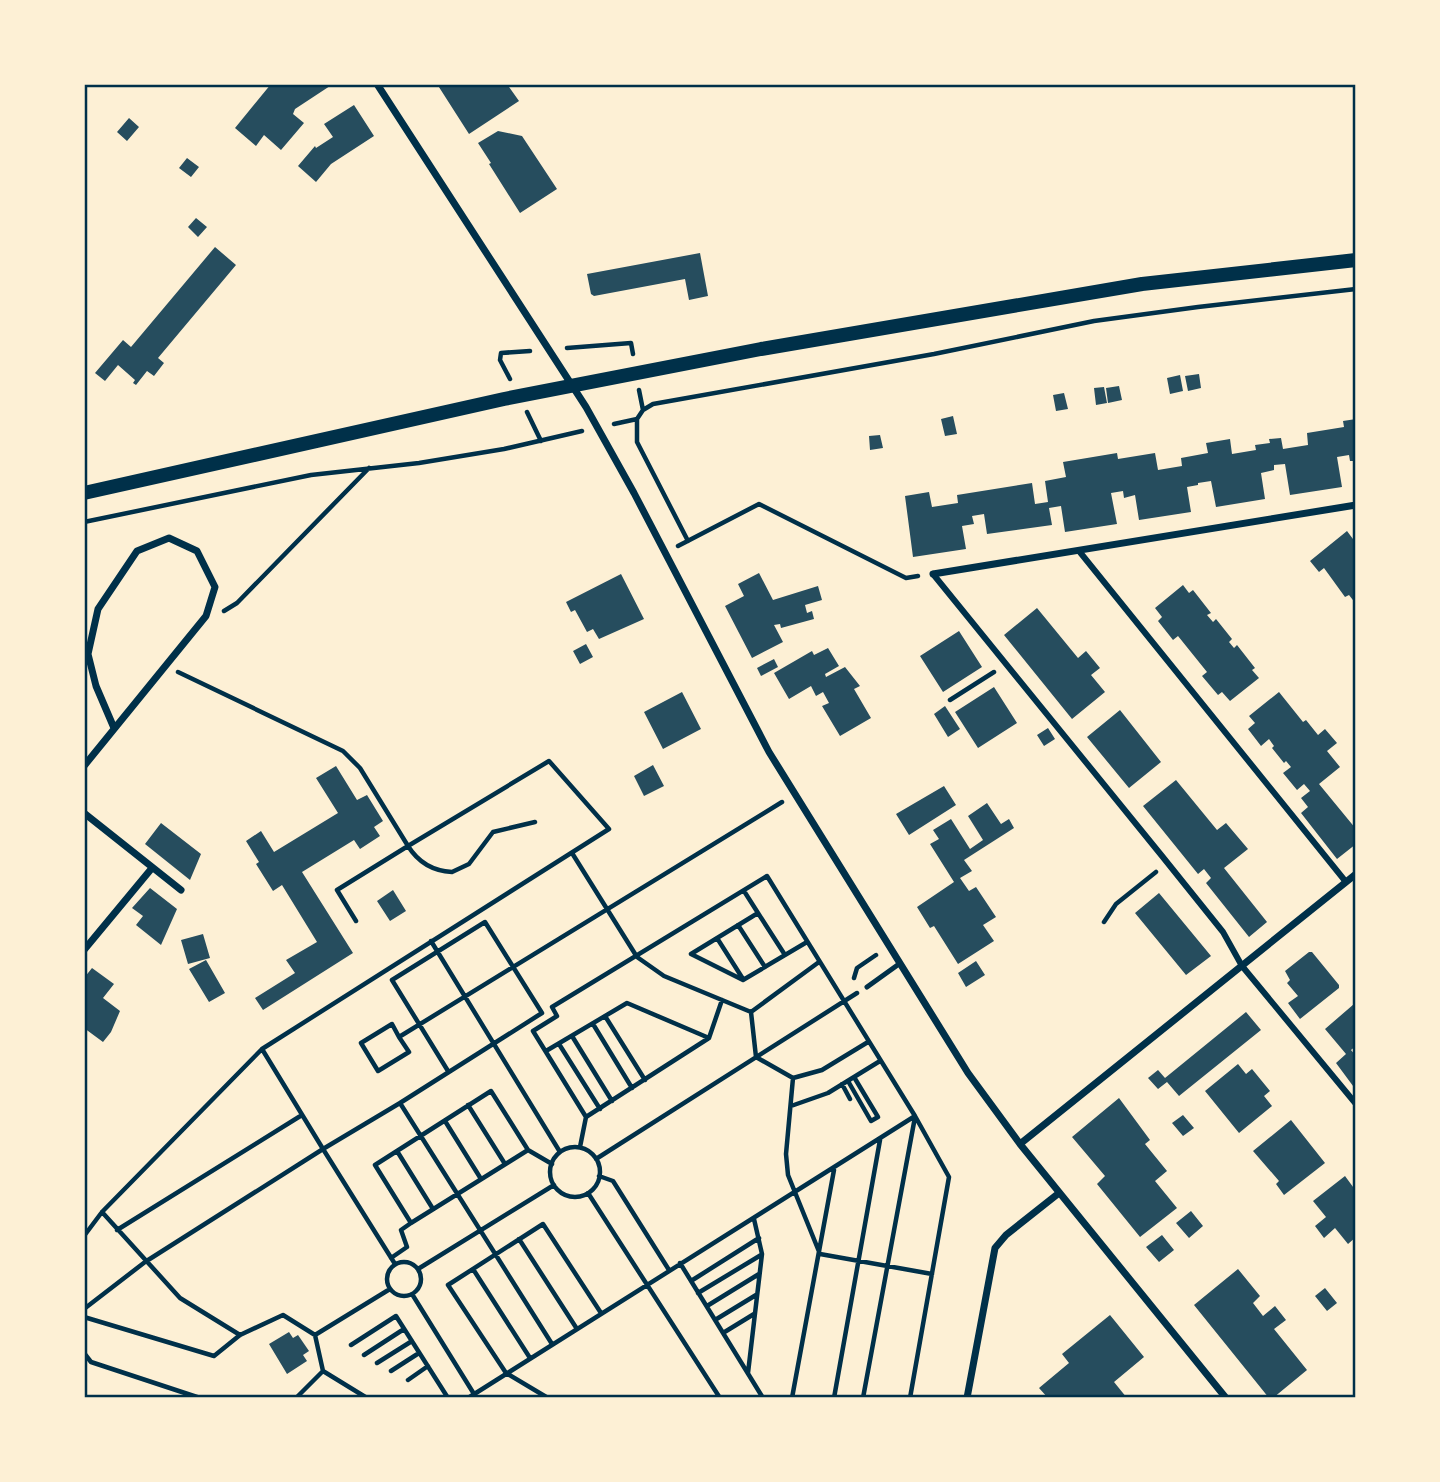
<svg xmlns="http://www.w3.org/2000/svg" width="1440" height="1482" font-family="'Source Sans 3',sans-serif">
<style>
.building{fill:#264d5e}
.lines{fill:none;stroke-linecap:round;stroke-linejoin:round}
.path{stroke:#003049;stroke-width:4.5}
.service{stroke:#003049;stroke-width:5}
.pedestrian{stroke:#003049;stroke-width:6}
.minor{stroke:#003049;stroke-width:7}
.secondary{stroke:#003049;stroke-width:14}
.neatline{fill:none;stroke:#003049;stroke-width:2.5}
</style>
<rect width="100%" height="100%" fill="#fdf0d5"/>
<path class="building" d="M271,84h62l-38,25 -2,5 11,9 -23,27 -17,-15 -8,11 -21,-18z
M437,84h70l12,17 -50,33z
M354,105l20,31 -43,28 -15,18 -18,-16 17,-20 1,2 17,-11 -9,-13z
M129,118l10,9 -12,14 -10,-9z
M498,131l24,5 35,53 -37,24 -31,-49 2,-1 -13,-20z
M187,158l12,9 -8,10 -12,-9z
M196,218l11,9 -9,10 -10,-10z
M215,247l21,18 -78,93 6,5 -10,13 -7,-5 -11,14 -3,-2 2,-3 -17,-15 -13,16 -10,-8 28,-33 8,7z
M700,253l8,43 -19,4 -4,-21 -91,17 -3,-2 -4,-20z
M1199,374l2,14 -13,3 -3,-15z
M1180,375l3,16 -13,3 -3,-16z
M1119,386l3,14 -14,3 -2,-15z
M1104,387l3,16 -11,2 -2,-17z
M1064,393l4,16 -12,2 -3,-16z
M953,416l4,18 -12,2 -4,-17z
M1356,419v42h-6l-1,-6 -12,2 5,30 -52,8 -5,-31 -11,1v5l-13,3 4,26 -49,8 -5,-26 -13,2v2l-11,2 4,25 -52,8 -4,-25 -11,3 -1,-7 -12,2 6,31 -52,8 -4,-26 -12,2 3,17 -65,9 -3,-20 -12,2 2,8 -12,2 4,23 -53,8 -8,-61 24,-4 3,15 26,-4 -1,-8 75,-12 3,21 13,-2 -3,-21 21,-4 -3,-15 54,-9 1,6 37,-6 3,17 24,-4 -1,-8 27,-5 -2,-10 24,-4 2,15 24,-4 -1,-5 15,-2 -1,-4 12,-1 2,11 25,-4 -1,-12 37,-6 -1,-6z
M880,435l3,13 -13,2 -1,-14z
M1347,531l9,12v61l-7,-9 -4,2 -21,-29 -5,4 -9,-11z
M759,573l14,27 45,-14 4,14 -17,5 2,8 5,-2 2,8 -33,9 -1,-4 -6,1 9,17 -31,16 -27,-52 19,-10 -6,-12z
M621,574l23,45 -45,20 -6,-10 -6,3 -12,-22 -4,2 -5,-10z
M1183,585l6,8 4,-3 18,23 -4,2 6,7 3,-3 16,20 -3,3 5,6 3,-3 18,23 -3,2 7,8 -29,23 -8,-9 -4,3 -16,-19 5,-4 -29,-36 -5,4 -15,-19 4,-4 -7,-9z
M1037,608l41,50 8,-7 14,17 -9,7 14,17 -33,27 -68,-84z
M959,631l23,36 -39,25 -23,-36z
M586,644l7,13 -13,7 -7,-13z
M828,648l11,18 -14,8 1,3 19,-10 15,19 -6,3 17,29 -31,18 -18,-30 7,-3 -6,-11 -7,4 -5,-10 -22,13 -15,-26 38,-22 2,4z
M774,659l4,8 -17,9 -4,-8z
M994,687l23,36 -39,25 -23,-36z
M682,692l19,37 -38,20 -19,-37z
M1279,692l24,30 3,-2 12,15 7,-6 12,14 -10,8 13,16 -21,17 37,45v15l-19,15 -36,-46 7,-6 -7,-9 9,-7 -6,-7 -7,6 -14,-17 8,-6 -5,-6 -2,2 -12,-15 2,-2 -5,-7 -8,7 -13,-17 7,-6 -6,-7z
M945,706l15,23 -12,8 -14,-23z
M1120,710l41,52 -32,26 -42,-51z
M1048,728l7,11 -11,7 -7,-11z
M653,765l11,21 -20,10 -10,-20z
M336,766l21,34 10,-5 16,26 -9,6 6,9 -20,13 -6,-9 -52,32 51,81 -90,57 -8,-12 40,-25 -9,-13 31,-18 -35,-57 -9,6 -17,-27 3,-2 -13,-21 15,-10 13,21 64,-39 -22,-35z
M1176,780l41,50 9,-7 22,26 -24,19 43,54 -18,15 -43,-54 5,-5 -7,-9 -6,5 -55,-68z
M944,786l12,19 -47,30 -13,-21z
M987,803l14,21 8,-5 5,9 -50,32 8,11 -12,7 9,13 7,-4 20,30 -13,8 11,16 -36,23 -24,-38 -4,2 -13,-21 37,-25 -24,-38 9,-5 -6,-9 18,-11 19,30 13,-9 -15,-24z
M161,823l40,31 -11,26 -45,-36z
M150,888l27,21 -16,36 -25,-20 7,-9 -11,-8z
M393,890l13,21 -16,10 -13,-20z
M1159,893l52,63 -25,19 -51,-62z
M203,934l7,24 -22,6 -7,-24z
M1309,952h3l27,33v3l-39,31 -12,-16 10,-7 -11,-13 3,-3 -5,-9z
M206,960l19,33 -16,9 -20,-33z
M976,961l9,14 -19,12 -8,-14z
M92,968l22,16 -11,14 17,13 -9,21 -8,10 -19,-14v-50z
M1354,1004l2,3v39l-5,4 5,6v34l-20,-27 10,-9 -21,-25z
M1246,1012l15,18 -82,66 -12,-14 -9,7 -10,-11 10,-8 7,8z
M1238,1064l8,10 6,-5 18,22 -6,5 8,10 -33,27 -34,-42z
M1119,1098l31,42 -5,4 22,27 -12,10 22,27 -37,29 -43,-53 8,-8 -33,-39z
M1183,1115l11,13 -11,8 -11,-13z
M1291,1120l34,43 -41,32 -8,-11 3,-3 -26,-30z
M1345,1176l11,15v46l-8,7 -13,-16 -11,10 -9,-12 11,-9 -13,-16z
M1191,1211l12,15 -14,12 -13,-15z
M1162,1235l12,15 -15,12 -13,-15z
M1238,1269l22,27 -7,7 10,13 12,-10 11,14 -12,9 33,41 -34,28h-4l-75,-93z
M1325,1288l12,15 -10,8 -12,-15z
M1110,1315l34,42 -30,25 13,16h-79l-9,-10 30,-25 -7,-9z
M289,1332l4,6 5,-3 11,16 -6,4 4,6 -20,13 -18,-30z"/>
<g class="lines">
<path class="path" d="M567,348l64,-5 2,11
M510,379l-10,-19 1,-7 29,-2
M639,390l4,20
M527,412l14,29
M637,419v23l51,99
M614,424l23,-5 6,-9 10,-6 281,-50 160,-33 104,-14 158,-18
M84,522l227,-47 108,-12 85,-14 78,-18
M678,546l81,-42 147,74 12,-2
M224,611l13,-8 132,-135
M178,672l165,79 17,17 48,78 -71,44 19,31
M950,700l44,-28
M572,853l65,104 27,19 87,36
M744,891l14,22 -67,41 52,26 64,-38
M758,913l27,42
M1104,922l12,-18 40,-32
M738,925l27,42
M717,938l26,41
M431,941l129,211
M819,962l-68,50 5,45 37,21 29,-8 46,-28
M854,978l3,-10 19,-13
M605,1016l40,64
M593,1024l39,64
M572,1036l40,65
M399,1037l10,15 -31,19 -17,-28 31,-19 7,13 383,-235
M709,1038l13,-38
M559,1044l41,65
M262,1049l61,100 77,-46 152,241
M546,1051l81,-48 82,35 -123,79
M793,1078l-7,76 2,21 32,79 112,20
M848,1081l23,40 7,-4 -24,-40
M842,1084l8,15
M400,1103l142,-90 -57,-91 -93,58 56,91
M468,1105l37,59
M791,1106l37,-13 52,-32
M445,1121l36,58
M580,1147l6,-30 -53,-86 24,-15 -5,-9 215,-131 148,240 34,61 -39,221
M550 1172a25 25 0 1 1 50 0a25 25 0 1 1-50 0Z
M528,1150l-117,73 -36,-58 116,-74 37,59 24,14
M397,1151l36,58
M596,1159l261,-166
M599,1176l14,5 56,89
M588,1193l132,205
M102,1212l78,86 60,37
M117,1230l185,-115
M84,1236l18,-24 160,-163 347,-220 -60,-68 -141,85c10,16 25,25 44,26l17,-8 24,-32 42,-10
M519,1239l58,90
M391,1258l16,-11 -6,-17 10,-7
M387 1279a17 17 0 1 1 34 0a17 17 0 1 1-34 0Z
M680,1263l83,135
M418,1269l136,-84
M473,1269l57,89
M691,1281l68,-43
M698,1293l63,-38
M412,1294l62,100
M707,1306l52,-32
M84,1309l61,-47 178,-113 72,115
M84,1317l130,39 26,-21 43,-20 32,20 8,36 -27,27
M715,1320l41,-25
M723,1333l31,-19
M315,1335l75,-46
M351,1345l45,-29 52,82
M84,1353l7,9 109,36
M364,1355l40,-26
M377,1363l35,-22
M323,1371l44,27
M391,1371l28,-18
M748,1373l14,-119 -8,-35
M408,1380l20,-14
M468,1398l447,-282
M548,1398l-42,-25 -58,-88 95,-61 58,89
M792,1398l42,-228
M834,1398l46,-258
M863,1398l52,-281"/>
<path class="service" d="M867,987l32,-23"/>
<path class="pedestrian" d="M1079,551l267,331
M933,574l229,282 61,76 19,34 114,138"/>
<path class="minor" d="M377,84l209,323 48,86 135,259 199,321 52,71 206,254
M933,574l423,-69
M84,766l122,-150 9,-29 -18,-36 -28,-13 -32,13 -39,58 -10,45 8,32 18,42
M84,813l97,77
M84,950l68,-82
M1020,1144l336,-270
M967,1398l28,-150 11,-13 53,-42"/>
<path class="secondary" d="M84,493l420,-94 257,-50 381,-65 214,-24"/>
</g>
<rect width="1440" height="1482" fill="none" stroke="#fdf0d5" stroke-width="172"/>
<rect x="86" y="86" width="1268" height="1310" class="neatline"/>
</svg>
